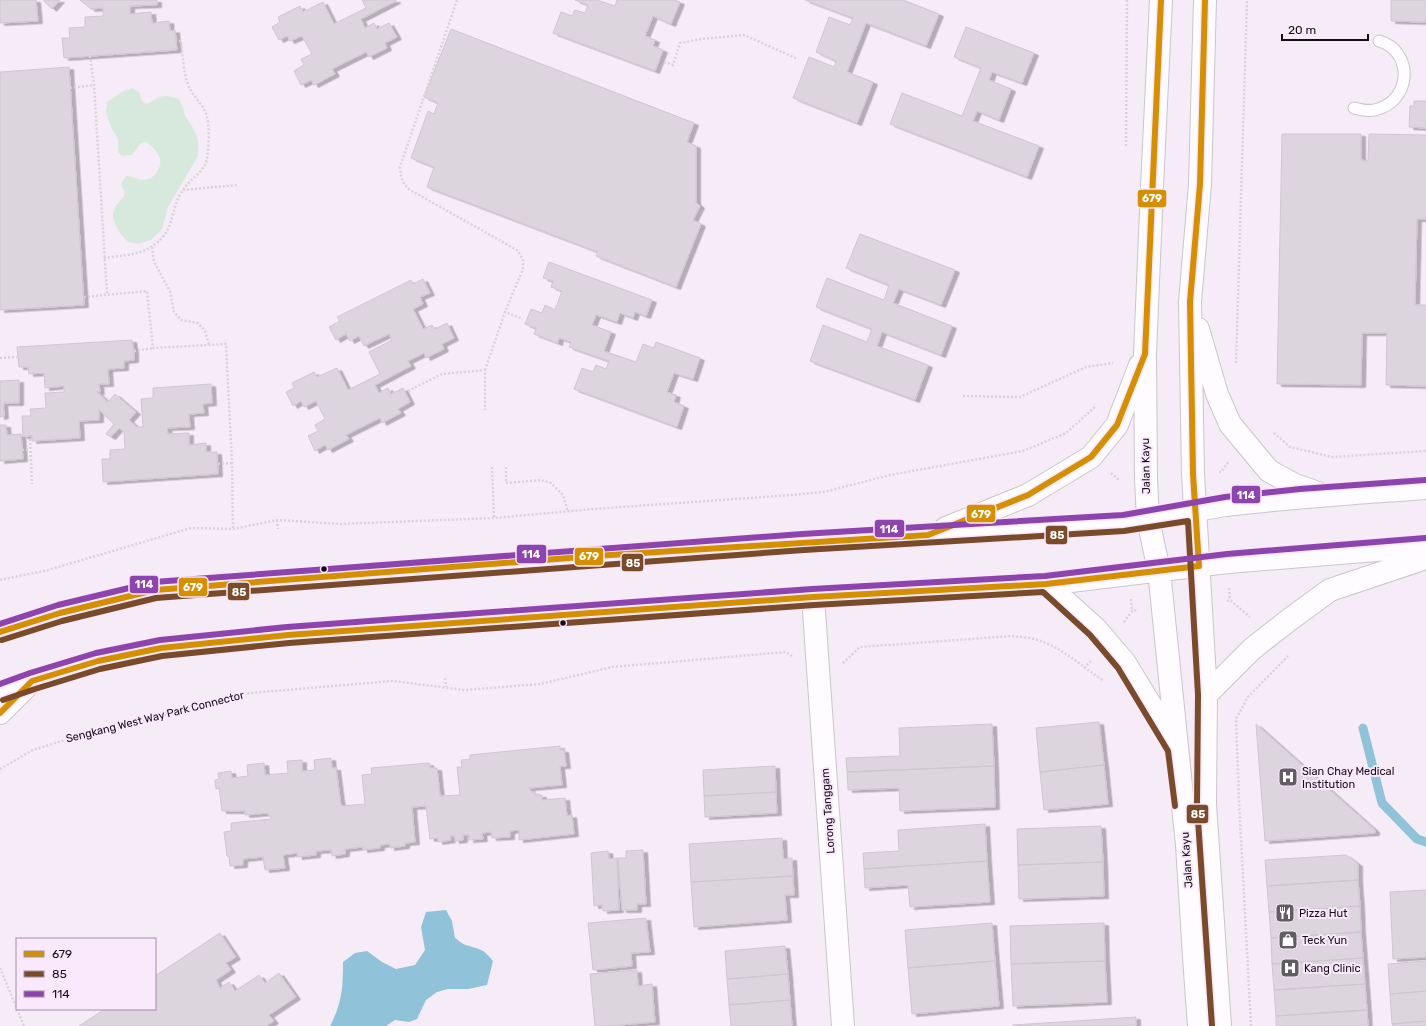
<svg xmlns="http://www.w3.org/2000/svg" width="1426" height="1026" font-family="Rubik,sans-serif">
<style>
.green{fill:#d7e9dd}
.water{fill:#90c3d9}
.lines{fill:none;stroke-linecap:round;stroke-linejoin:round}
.stream{stroke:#90c3d9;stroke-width:9}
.building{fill:#ddd5de;stroke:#cec7d0;filter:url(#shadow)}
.lane-casing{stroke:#ccc4cd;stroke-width:13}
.street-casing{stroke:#ccc4cd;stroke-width:24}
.secondary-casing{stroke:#ccc4cd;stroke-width:24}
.path{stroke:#d7d4d7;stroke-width:2.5;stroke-dasharray:2 2;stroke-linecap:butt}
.lane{stroke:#fefcfe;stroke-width:11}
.street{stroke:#fefcfe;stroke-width:22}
.secondary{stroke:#fefcfe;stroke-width:22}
.bus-1-casing{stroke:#fae8fc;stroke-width:9}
.bus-2-casing{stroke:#fae8fc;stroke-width:9}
.bus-3-casing{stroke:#fae8fc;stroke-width:9}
.bus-1{stroke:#d58f03;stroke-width:6}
.bus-2{stroke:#7a4b2a;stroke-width:6}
.bus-3{stroke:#8e44ad;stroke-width:6}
.bus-dot{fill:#140e15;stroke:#fae8fc;stroke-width:1.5}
.labels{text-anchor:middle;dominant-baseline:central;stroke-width:4;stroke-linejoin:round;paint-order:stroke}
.street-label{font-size:11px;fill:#140e15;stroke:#fae8fc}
.poi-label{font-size:11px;fill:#140e15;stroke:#fae8fc;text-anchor:start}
.line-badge{stroke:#fae8fc;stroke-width:1.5}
.badge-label{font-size:11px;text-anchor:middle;font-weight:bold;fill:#fff}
</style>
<defs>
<filter id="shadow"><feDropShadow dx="4.5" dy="2.5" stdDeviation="0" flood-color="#0004"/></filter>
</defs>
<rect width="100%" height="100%" fill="#f6ecf7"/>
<path class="green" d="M133,88l7,5 1,7 5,4c5,-1 5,-3 9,-5 8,-5 15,-3 24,0l4,8 2,9 7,10 6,13v17l-30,51 -6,22 -11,11 -13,4 -10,-2 -9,-10 -6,-13v-6l3,-8 7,-7 2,-4 -4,-10 5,-8c8,0 14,6 22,3 6,-2 8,-5 11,-11 5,-10 -4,-20 -13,-26l-5,1 -9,12 -10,1 -4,-4v-13l-7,-12 -5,-15 1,-10 15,-10z"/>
<path class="water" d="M446,910l6,11 3,17c3,2 7,6 11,7 14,5 17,3 27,16l-6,24 -19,4h-20l-11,3 -11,8 -9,19 -8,3 -14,-2 -9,6h-56c12,-23 13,-38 13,-64l12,-9 12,-2 15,11 14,7 19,-4 10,-15 -4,-23 5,-15z"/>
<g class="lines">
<path class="stream" d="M1363,728l19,75 35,36 9,3"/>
</g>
<path class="building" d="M0,0h36l2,21 -38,2z
M44,0h16l-8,9 -8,-8z
M80,0h77v5l-27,1v8l21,-2 1,11 17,-2 1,10 5,-1 2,20 -113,8 -2,-20h8l-1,-10 16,-1v-10l18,-1v-8l-12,1z
M362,0h34v1l-35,18 4,9 9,-5 3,6 12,-6 8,14 -12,6 2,5 -18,9 -3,-5 -34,17 3,5 -21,11 -3,-5 -10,5 -7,-14 10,-6 -3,-6 11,-5 -10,-18 -12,5 -3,-5 -8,4 -7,-13 8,-5 -2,-5 22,-11 3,6 20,-10 11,22 32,-16z
M575,0h22l18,6 2,-6h57l6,2 -9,22 -18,-8 -8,20 10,4 -2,6 10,4 -8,21 -102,-38 8,-21 11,4 3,-6 10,3 3,-8z
M805,0h98l36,14 -13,32 -60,-23 -19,49 26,10 -16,41 -64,-25 16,-41 25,10 2,-6 -20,-9 13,-35 21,8 3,-7z
M1391,0h35v22l-35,-1z
M966,27l68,26 -12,30 -30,-11 -3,8 22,9 -12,31 -22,-9 -4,10 66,25 -12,31 -137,-53 12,-31 60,23 19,-48 -27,-11z
M451,29l243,94 -7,19 9,4v56l4,4 -7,14 8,4 -25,63 -80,-31 2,-4 -171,-65 7,-20 -23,-9 17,-47 6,3 4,-11 -14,-6z
M69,67l15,238 -84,5v-238z
M1414,101h12v27l-17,-1 1,-21h4z
M1282,134h79v26l7,1 1,-27 57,1v84h-9l-2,86h11v81l-40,-1 1,-52h-25l-1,52 -84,-1z
M860,234l95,36 -14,35 -42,-16 -6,14 59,23 -11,29 -59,-23 -5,14 51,19 -13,35 -105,-39 13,-36 44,17 5,-13 -56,-22 11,-29 57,22 5,-15 -43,-17z
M549,262l103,38 -6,16 -11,-4 -2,6 -13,-5 -3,9 -21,-7 -4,10 19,7 -7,19 32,11 7,-18 11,4 2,-6 44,16 -7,21 -19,-6 -7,19 9,3 -2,7 10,4 -7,21 -103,-38 8,-21 11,4 3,-7 10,4 3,-8 -40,-14 2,-5 -12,-4 -1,5 -24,-9 2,-6 -11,-4 6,-15 11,4 3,-8 10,5 7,-19 -11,-4 2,-6 -10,-3z
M423,279l7,14 -10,4 3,7 -10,5 10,20 9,-4 3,4 12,-6 7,15 -12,6 2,5 -18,9 -2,-5 -16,8 3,5 -36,19 4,8 9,-5 3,6 12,-6 7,14 -12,7 3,4 -19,10 -2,-5 -34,17 3,4 -21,11 -3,-5 -10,6 -7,-15 10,-5 -3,-6 10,-6 -9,-18 -12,6 -3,-6 -8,5 -7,-14 8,-4 -2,-5 22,-11 3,5 20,-9 11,22 32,-16 -11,-22 23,-12 -3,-6 -25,12 -5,-10 -9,5 -4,-7 -10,6 -7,-13 11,-6 -3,-4 74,-37 2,4z
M132,340l2,11v9l-10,1v7l-16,1 1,15h-10l1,8h-3l11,10 7,-8 21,18 -7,8 8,7h6l-2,-28 12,-1v-10l58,-4 1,19 -9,1 1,9 -15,1 1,13 -23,1 1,6 21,-1v12l17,-2v9h11l1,22 -115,8 -1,-23h8v-9l15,-1 -1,-17 -5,-4 -8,9 -5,-3 8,-10 -15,-14v10l-20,1 1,17 -48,3v-5h-9l-1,-20h9l-1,-7 16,-1 -1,-15 19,-1v-6l-19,2 -1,-15 -15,1 -1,-7h-9l-2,-20z
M19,380v23h-16l1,13 -4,1v-36z
M0,425h6l1,10 14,-1 2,25 -23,2z
M1099,722l5,43 -64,7 -4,-44z
M992,724l2,42 -147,6 -1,-14 54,-2 -1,-28z
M1256,724l119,106v3l-110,8z
M560,746v4h4l2,16h-6l2,19 -32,3 1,4h4v3h7v5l23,-2 2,18 5,-1 2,19 -55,6v-10l-9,1v6l-18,1 -1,-6 -9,1 1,6 -14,1v-5h-6v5l-8,1 -1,-5h-4l1,4 -13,2v-4l-8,1 -4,-33 -14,1 3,35 -10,1v3l-15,2v-4l-10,1v3l-17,2v-3l-18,2v5l-13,2 -1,-6 -15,1v4l-18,2 -1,-4 -14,2 2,13 -20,2 -2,-13 -20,2v6l-13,1 -1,-9 -2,-1 -3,-24 7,-1v-8l40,-4 -1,-4h-2v-2l-23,2v-4h-23l-3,-23 -3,1 -1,-9 4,-1 -1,-6 13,-2 1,7 16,-2 -1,-11 17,-2 1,12 23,-2 -1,-12 15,-1v11l13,-1 -1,-10 17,-2 1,10h4l5,38 24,-2 -3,-29 10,-1 -1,-6 58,-5 1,5h7l3,28 20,-1 -3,-28h5l-1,-7 9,-1v-4z
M1104,765l4,39 -64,6 -4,-38z
M775,766l1,26 -72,4 -1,-26z
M994,766l1,41 -95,4 -1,-23 -51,2 -1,-18z
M776,792l1,21 -72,4 -1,-21z
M985,824l2,37 -123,8 -1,-16 36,-2 -1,-21z
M1101,826l2,36 -85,3 -1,-36z
M782,838l1,21 9,-1 1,18 -102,6 -2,-38z
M643,850l3,54h-9v6h-15l-4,-52h8v-7z
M608,851l1,8 8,-1 2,52 -16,1 -1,-6 -8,1 -3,-53z
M1346,855l12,9v16l-91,6 -2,-26z
M987,861l3,41 -80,5 -2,-22 -43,3 -1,-19z
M1103,862l1,34 -85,3 -1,-34z
M793,876l1,19h-9l2,25 -93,7 -3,-45z
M1358,880l2,26 -91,6 -2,-26z
M1426,890v67l-33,2 -3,-67z
M1360,906l1,26 -90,6 -2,-26z
M646,918l4,34 -19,1 1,13 -39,4 -5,-47z
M992,923l3,38 -87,7 -3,-38z
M1104,923l1,38 -94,3 -1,-38z
M1361,932l2,26 -91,6 -1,-26z
M220,933l16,24 -10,6 5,7 -15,10 4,8 9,-6 6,9 24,-16 6,8 14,-10 17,24 -27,18 5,6 -8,5h-187l26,-17h50v-33z
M785,946l3,28 -61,5 -2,-28z
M1363,958l2,26 -91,6 -2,-26z
M995,961l4,45 -87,8 -4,-46z
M1105,961l2,41 -94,4 -2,-42z
M1426,961v30l-36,3 -2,-30z
M637,970l1,16 14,-2 3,38 -46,4h-14l-5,-52z
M788,974l2,26 -61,5 -2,-26z
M1365,984l2,26 -91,6 -2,-26z
M1426,991v30l-34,3 -2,-30z
M790,1000l2,26h-61l-2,-21z
M1367,1010l1,16h-92v-10z
M1136,1017v9h-123v-1z
M1426,1021v5h-33l-1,-2z"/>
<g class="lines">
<g class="lane-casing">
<path id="lane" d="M1354,108c8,2 16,4 24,1 28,-8 36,-45 12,-63 -3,-2 -7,-4 -11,-5"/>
</g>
<g class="street-casing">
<path id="street" d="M813,597l30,429"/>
</g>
<g class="secondary-casing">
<path id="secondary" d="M1161,0l-9,187 -7,167 1,125 2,41 11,50 28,275 7,112 5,69
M1205,0l-5,184 -10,118 3,172 13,221 -1,109 15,222
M1198,329l19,65 13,30 39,47 26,14 23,8
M946,528l82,-33 63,-38 26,-32 23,-60
M1046,584l50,45 29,34 48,79
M0,632l60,-19 95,-23 648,-48 321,-19c35,-4 68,-13 102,-18 66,-8 133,-12 200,-17
M0,693l32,-12 66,-20 63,-13 127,-13 525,-38 233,-13 182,-22 198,-16
M1206,695l46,-46 37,-29 41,-30 96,-32
M0,713l27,-27"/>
</g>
<path class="path" d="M457,0l-57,167c1,11 2,16 10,23l107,60 6,9v10l-18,43
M90,56l4,29 13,209
M664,62l9,3 7,-22 21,-4 43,-4 54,24
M70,88l24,-3
M1126,146l1,-146
M183,190l54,-5
M152,247l2,15 16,29 4,21 7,8 17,3 7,8 4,14
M104,258c15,-2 38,-3 50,-13 23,-17 15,-36 29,-55 6,-9 16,-15 22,-25 4,-9 5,-38 2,-48 -2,-11 -11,-17 -16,-26 -8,-15 -8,-34 -10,-50h-5
M84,297l63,-6 6,57 73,-4 6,119 1,65
M134,351l19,-3
M0,358l18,-1
M1236,363l11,-363
M485,370l20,-58 18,7
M408,391l34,-17 43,-4v40
M963,396l57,1 66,-30 27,-4
M1274,433l16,14 42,10 94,-6
M30,439l2,45
M22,450h8
M218,464l14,-1
M492,467l2,51
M506,467v16l35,-3 10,3 12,12 5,17
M1219,472h2l8,-11
M1111,473l8,7
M277,520l1,9
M0,580l48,-10 143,-42 42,1 44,-9 63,4 154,-6 99,-9 199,-14 32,-3 66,-17 133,-24 43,-18 30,-27
M1229,588l1,12
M1131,599l1,12
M1227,601l3,-1 20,17
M1124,622l8,-11 5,-1
M843,663l17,-16 152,-11c7,1 15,1 22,3 27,7 47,27 70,42
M1084,668l7,-7
M445,678l1,9
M0,769l33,-19 38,-12 80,-19 88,-25 153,-13 73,9 75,-6 72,-17 174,-15 6,4
M0,968l17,41
M17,1009l7,17
M1251,1026l-12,-225 -3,-82 12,-22 40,-41"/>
<use href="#lane" class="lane"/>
<use href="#street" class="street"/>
<use href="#secondary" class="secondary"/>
<g class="bus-1-casing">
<path id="bus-1" d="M0,632l60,-19 95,-23 440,-34 333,-21 100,-40 63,-38 26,-32 28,-71 16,-354
M0,713l32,-32 66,-20 63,-13 127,-13 525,-38 233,-13 153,-18 -6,-92 -3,-172 10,-118 5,-184"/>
</g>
<g class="bus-2-casing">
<path id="bus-2" d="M2,640l60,-19 94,-23 648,-48 320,-19 64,-10 10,174 -1,110 15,221
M3,700l32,-11 65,-20 62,-13 127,-13 525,-38 229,-13 47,43 28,33 50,83 7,55"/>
</g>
<g class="bus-3-casing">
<path id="bus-3" d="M0,624l58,-19 96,-23 648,-48 321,-19 102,-18 75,-8 125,-9
M0,684l30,-11 66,-20 64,-13 127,-13 525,-38 233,-13 182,-22 198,-16"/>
</g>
<use href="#bus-1" class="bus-1"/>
<use href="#bus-2" class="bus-2"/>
<use href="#bus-3" class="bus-3"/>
</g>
<defs>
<g id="hospital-square" transform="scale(1)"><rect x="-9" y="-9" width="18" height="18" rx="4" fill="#635c64" stroke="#fae8fc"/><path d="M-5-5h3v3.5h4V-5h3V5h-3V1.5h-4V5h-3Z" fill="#fff"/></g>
<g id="restaurant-square" transform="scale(1)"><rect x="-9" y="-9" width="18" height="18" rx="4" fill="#635c64" stroke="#fae8fc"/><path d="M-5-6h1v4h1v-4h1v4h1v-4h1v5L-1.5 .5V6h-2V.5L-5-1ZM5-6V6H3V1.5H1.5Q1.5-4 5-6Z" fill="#fff"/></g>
<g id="shop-square" transform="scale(1)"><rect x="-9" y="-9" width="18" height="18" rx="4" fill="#635c64" stroke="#fae8fc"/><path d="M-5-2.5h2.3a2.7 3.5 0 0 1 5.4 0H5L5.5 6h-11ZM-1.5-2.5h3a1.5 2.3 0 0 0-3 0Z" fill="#fff"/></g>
</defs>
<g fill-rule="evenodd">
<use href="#hospital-square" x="1288" y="777"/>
<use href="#restaurant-square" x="1285" y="913"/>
<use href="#shop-square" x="1288" y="940"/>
<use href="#hospital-square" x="1290" y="968"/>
</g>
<g class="bus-dot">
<circle cx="324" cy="569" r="3.5"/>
<circle cx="563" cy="623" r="3.5"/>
</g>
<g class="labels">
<g class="street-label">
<text transform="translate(1146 466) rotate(-91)">Jalan Kayu</text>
<text transform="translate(155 717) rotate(-14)">Sengkang West Way Park Connector</text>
<text transform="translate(828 811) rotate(-94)">Lorong Tanggam</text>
<text transform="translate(1187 860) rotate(-94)">Jalan Kayu</text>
</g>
<g class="poi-label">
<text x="1302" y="771">Sian Chay Medical<tspan x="1302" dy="13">Institution</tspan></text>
<text x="1299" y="913">Pizza Hut</text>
<text x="1302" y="940">Teck Yun</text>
<text x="1304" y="968">Kang Clinic</text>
</g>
</g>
<g class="line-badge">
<rect x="1137" y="189" width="30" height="19" rx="4" fill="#d58f03"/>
<rect x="1231" y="485" width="30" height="19" rx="4" fill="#8e44ad"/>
<rect x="966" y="504" width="30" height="19" rx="4" fill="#d58f03"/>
<rect x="874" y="519" width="31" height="19" rx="4" fill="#8e44ad"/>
<rect x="1045" y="525" width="23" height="20" rx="4" fill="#7a4b2a"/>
<rect x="516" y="544" width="31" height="20" rx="4" fill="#8e44ad"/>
<rect x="574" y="547" width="30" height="19" rx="4" fill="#d58f03"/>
<rect x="621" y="553" width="23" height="19" rx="4" fill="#7a4b2a"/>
<rect x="129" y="575" width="30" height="19" rx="4" fill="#8e44ad"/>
<rect x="178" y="577" width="30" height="20" rx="4" fill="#d58f03"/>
<rect x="227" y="582" width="23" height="19" rx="4" fill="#7a4b2a"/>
<rect x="1186" y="804" width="23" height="20" rx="4" fill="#7a4b2a"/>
</g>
<g class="badge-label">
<text x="1152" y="202">679</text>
<text x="1246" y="499">114</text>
<text x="981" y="518">679</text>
<text x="889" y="533">114</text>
<text x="1057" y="539">85</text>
<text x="531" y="558">114</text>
<text x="589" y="560">679</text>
<text x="633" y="567">85</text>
<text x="144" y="588">114</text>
<text x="193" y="591">679</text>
<text x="239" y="596">85</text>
<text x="1198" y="818">85</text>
</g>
<rect x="16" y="938" width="140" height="72" fill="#fae8fc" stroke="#9e91a0"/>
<rect x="24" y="951" width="20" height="6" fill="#d58f03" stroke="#9e91a0"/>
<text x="52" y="958" font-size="12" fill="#140e15">679</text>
<rect x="24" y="971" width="20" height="6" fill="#7a4b2a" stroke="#9e91a0"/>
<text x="52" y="978" font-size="12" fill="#140e15">85</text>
<rect x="24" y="991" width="20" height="6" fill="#8e44ad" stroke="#9e91a0"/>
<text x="52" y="998" font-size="12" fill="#140e15">114</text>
<path d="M1282 34v6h86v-6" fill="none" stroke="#140e15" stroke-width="2"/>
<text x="1288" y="34" font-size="12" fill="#140e15" stroke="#fae8fc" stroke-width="3" paint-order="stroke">20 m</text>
</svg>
